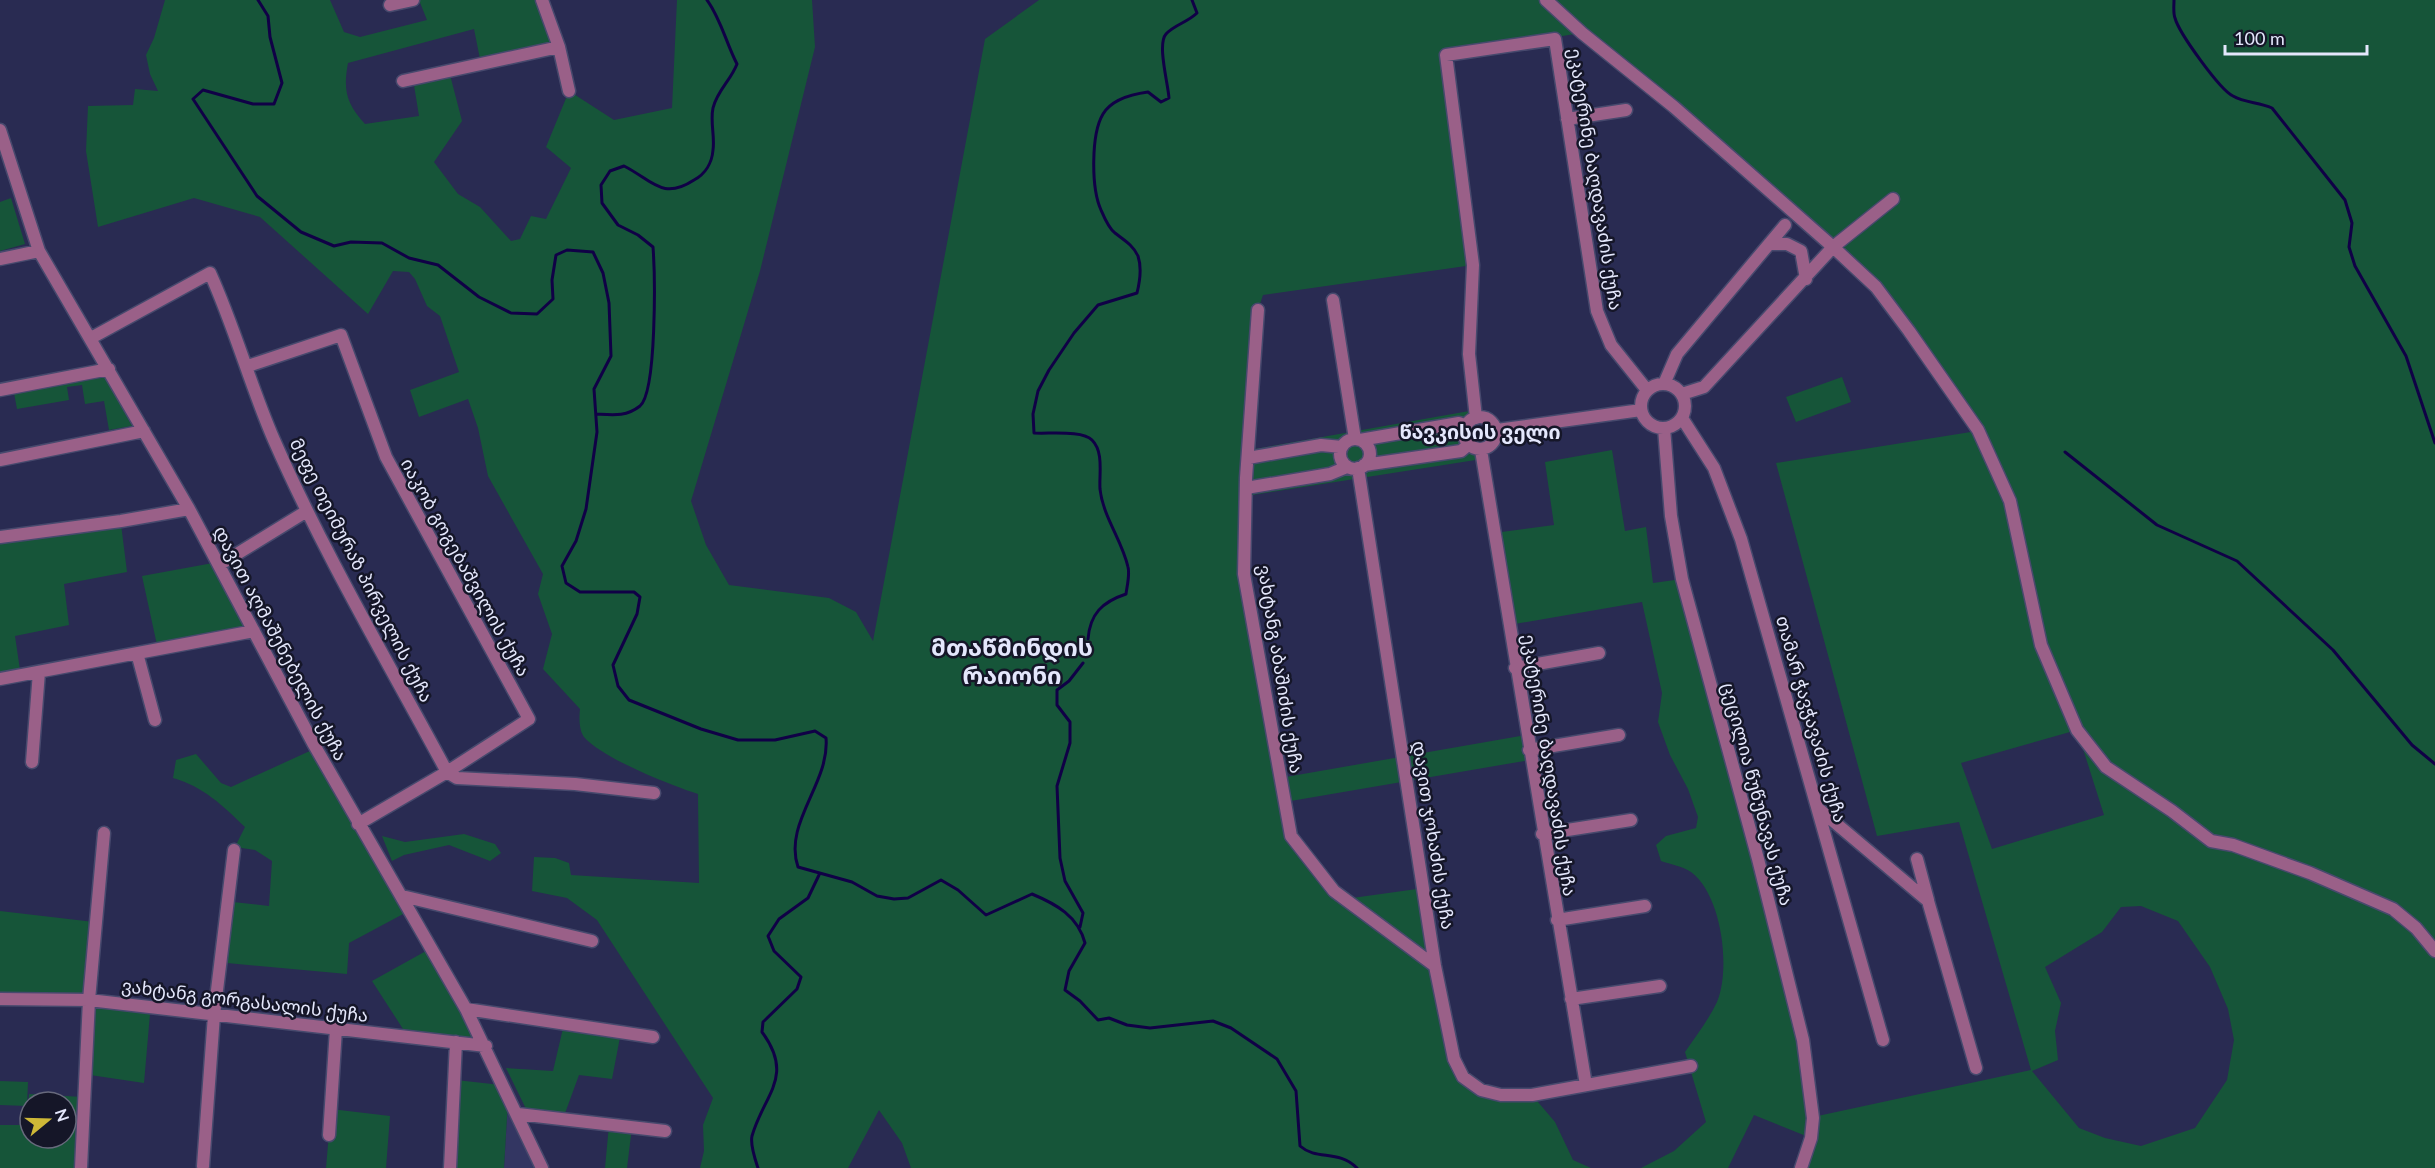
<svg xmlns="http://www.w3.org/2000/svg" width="2435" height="1168" font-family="Lato,'Noto Sans Georgian',sans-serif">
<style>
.built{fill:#333662}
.green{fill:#165539;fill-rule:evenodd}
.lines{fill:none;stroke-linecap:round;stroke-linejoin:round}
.stream{stroke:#100046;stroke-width:3}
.minor-casing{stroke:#47496d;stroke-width:15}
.minor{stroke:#9a6088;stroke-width:12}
.labels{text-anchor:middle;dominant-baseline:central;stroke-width:5;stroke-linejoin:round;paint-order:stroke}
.street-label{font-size:18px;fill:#e4e7fc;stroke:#151628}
.neighbourhood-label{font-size:20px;font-weight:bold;fill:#e4e7fc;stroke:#151628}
.district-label{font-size:24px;font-weight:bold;fill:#e4e7fc;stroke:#151628}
</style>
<rect width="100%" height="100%" fill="#292b52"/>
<path class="built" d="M508,1100l29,68h-33z"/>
<path class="green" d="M165,0h165l14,32 16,5 67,-17 -8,-20h123l17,47 -78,17 -7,-35 -126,34c-5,27 -2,40 17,61l54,-8 -6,-37 36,-8 13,50 -28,41 24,32 22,13 31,34 9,-2 11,-23 15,3 25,-51 -25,-21 23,-56 45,29 58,-12 5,-108h135l3,47 -55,224 -69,230 15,44 23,40 100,13 27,14 17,29 112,-602 54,-39h1396v1168h-634l10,-30 -57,-23 -26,53h-87l33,-17 32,-29 -21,-70c11,-16 24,-33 32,-50 14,-33 5,-107 -26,-130 -7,-5 -21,-8 -30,-11l-5,-16 10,-9 30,-8 2,-11 -10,-28 -18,-34 -12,-33 4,-29 -20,-91 -133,23 -15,-92 60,-8 -9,-63 67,-12 13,81 21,-4 7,56 29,-4 108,401 23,137 218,-47 -72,-248 -82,14 -101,-373 201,-32 -101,-144 -295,-254 -135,22 27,210 -210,30 -5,15 -9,140 226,-40 -6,12 13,37 -236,37 -2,78 36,204 246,-43 4,25 -245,42 6,34 54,63 79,-11 30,171 27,31 51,5 23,27 18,38 18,8h-680l-9,-25 -23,-33 -31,58h-148l4,-17 -1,-26 10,-27 -116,-178 -30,-22 -35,-7 2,-34 21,1 14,5 2,12 128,8 -1,-89c-28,-9 -96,-36 -114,-57 -5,-7 -5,-19 -4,-28l-37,-40 9,-35 -14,-40 5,-20 -55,-98 -10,-48 -10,-29 -49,18 -9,-27 49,-18 -19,-56 -13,-10 -12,-27 -6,-7 -16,-1 -25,43 -108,-97 -66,-19 -96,29 -12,-76 2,-45 45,-1 2,-16 23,2 -8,-17 -4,-19 8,-17zM2077,730l27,85 -112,34 -31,-86zM2141,906l37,15 32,46 18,42 6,31 -7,40 -32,48 -54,18 -36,-8 -26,-10 -47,-57 26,-11 -3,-29 6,-28 -16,-36 57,-35 19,-25z
M11,198l14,46 -25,7v-49z
M105,377l27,49 -23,4 -5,-29 -19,3 -3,-19 -15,2 2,13 -52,9 -3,-16z
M1842,377l9,25 -55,20 -10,-25z
M121,524l6,48 -63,12 5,41 -54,11 5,34 -20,4v-135z
M213,563l35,65 -91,17 -15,-69z
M312,750l93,163 -56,30 -2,31 -120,-11 6,-61 36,4 3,-45 -17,-11 -20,-3 10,-20c-23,-22 -41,-40 -72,-49l3,-18 20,-6 25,29 10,4z
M464,834l31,10 6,9 -11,8 -41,-16 -45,10 -12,6 -10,-25 23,6z
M0,911l94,11 -8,75 -86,-5z
M426,951l52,90 -75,-12 -31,-48z
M92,1005l58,9 -6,69 -54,-8z
M564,1024l57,8 -9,47 -33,-4 -15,41 -36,-3 -22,-45 47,3z
M456,1080l45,5 7,15 -4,68h-52z
M0,1081l28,1 -1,24 -27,-1z
M29,1094l54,3 -4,71h-79v-43h27zM30,1102h36v36h-36z
M331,1109l59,7 -4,52h-60z
M609,1125l23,2 -5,41h-22z"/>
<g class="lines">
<path class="stream" d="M258,0l10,16 2,21 12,46 -8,21h-21l-50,-14 -10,9 64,97 44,36 33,14 17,-4 31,1 27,15 29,7 41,32 32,16 26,1 16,-15 -1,-19 4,-25 11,-5 26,2 10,21 6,30 2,53 -17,33 3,43 -11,77 -10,32 -14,25 4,17 14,9h54l6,5 -3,17 -24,51 5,21 11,14 72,29 37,11h37l40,-9 11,7c4,45 -43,85 -28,129l54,15 25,14 17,3 14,-1 33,-18 17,10 28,25 46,-21c24,10 46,22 53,49l-16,28 -4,19 15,11 18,19 11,-2 18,7 23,3 63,-7 18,7 46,31 19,32 4,55c17,15 38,3 57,22
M2174,0c0,6 -1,13 1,18 4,15 45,72 58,78 12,7 26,6 39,12l73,92 7,23 -3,24 6,19 51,90 29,87
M596,414c17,1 30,3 44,-8 17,-15 15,-132 13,-159l-15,-12 -20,-10 -16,-22 -1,-18 9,-14 14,-5c28,14 38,35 70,14 11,-6 18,-17 19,-30 2,-14 -3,-28 0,-42 4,-17 18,-28 24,-44 -11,-21 -16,-45 -30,-64
M2065,452l92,73 80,36 96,89 79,95 23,19
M1088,639c2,-25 14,-37 38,-45 1,-8 4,-19 2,-27 -6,-27 -25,-50 -28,-78 -1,-15 4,-37 -8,-49 -9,-10 -43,-6 -58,-7l-1,-19 5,-23 11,-21 25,-37 24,-28 39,-12c3,-12 5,-25 1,-37 -5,-11 -14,-16 -23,-23 -6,-4 -11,-16 -14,-23 -10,-22 -10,-76 2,-96 9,-15 30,-20 45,-22l13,10 8,-4c-1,-15 -12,-54 -3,-64 8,-9 22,-12 31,-21l-5,-13
M1080,927l3,-14 -18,-32 -5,-23 -3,-72 13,-43v-21l-13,-17v-15l12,-9 14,-18
M758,1168c-3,-9 -8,-23 -6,-32 12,-42 43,-59 10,-104l1,-10 34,-33 4,-12 -27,-26 -6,-15 11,-17 29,-21 11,-23"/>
<g class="minor-casing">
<path id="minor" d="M542,0l17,47 10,44
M1546,0l36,33 92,74 159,140 43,40 33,44 69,99 32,71 31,144 36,85 29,37 66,44 39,30 22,4 77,28 83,36 23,19 19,23
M390,5l23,-5
M403,81l156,-34
M1567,119l59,-9
M0,130l39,121 150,258 124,234 153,266 76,159
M1769,244h18l14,7 5,28
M0,259l39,-8
M1333,300l22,139
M1258,310l-12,168 -2,96 47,262 43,55 101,75
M91,338l119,-65c25,55 40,112 64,167 50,114 114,222 173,332l10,6 118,6 79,9
M248,366l93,-31 45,122 143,262 -82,53 -89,52
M1641 406a22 22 0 1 1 44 0a22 22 0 1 1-44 0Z
M1664,384l13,-30 108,-129
M0,390l109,-21
M1682,394l22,-7 129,-140 60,-48
M1464 433a16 16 0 1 1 32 0a16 16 0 1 1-32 0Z
M1476,418l-7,-64 4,-89 -27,-210 109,-16 42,272 14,34 36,45
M1682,418l32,50 27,71 142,501
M1664,428l7,88 11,63 76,280 45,181 10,78 -2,20 -10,30
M1497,430l144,-20
M1340 454a15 15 0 1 1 30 0a15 15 0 1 1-30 0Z
M1360,440l99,-17 7,3
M1481,450l105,635
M1248,458l73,-13 21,2
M0,460l144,-29
M1364,465l97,-14 7,-6
M1358,468l77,498 19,93 9,18 18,13 20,5h31l159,-29
M1246,488l84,-14 17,-7
M0,537l121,-16 68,-12
M219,565l88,-54
M137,653l18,67
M1515,668l84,-15
M0,679l254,-48
M1529,750l90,-15
M32,762l7,-90
M1820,810l108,91 48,167
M1542,834l89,-14
M1917,859l11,41
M402,896l190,45
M1557,920l88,-14
M0,999l89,1 397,46
M1571,999l89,-13
M466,1009l187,28
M518,1114l147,17
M329,1135l7,-106
M203,1166l11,-151 20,-165
M81,1168l8,-168 15,-167
M450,1168l6,-126"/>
</g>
<use href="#minor" class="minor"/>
</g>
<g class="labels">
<g class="street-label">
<text transform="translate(1596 179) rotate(81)">ეკატერინე ბაღდავაძის ქუჩა</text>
<text transform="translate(466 567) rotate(61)">იაკობ გოგებაშვილის ქუჩა</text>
<text transform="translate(362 570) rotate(63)">მეფე თეიმურაზ პირველის ქუჩა</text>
<text transform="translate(281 643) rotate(62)">დავით აღმაშენებელის ქუჩა</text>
<text transform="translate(1281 669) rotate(81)">ვახტანგ აბაშიძის ქუჩა</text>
<text transform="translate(1812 719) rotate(74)">თამარ ჭავჭავაძის ქუჩა</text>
<text transform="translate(1550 765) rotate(81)">ეკატერინე ბაღდავაძის ქუჩა</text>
<text transform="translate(1758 794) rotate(75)">ცეცილია წუწუნავას ქუჩა</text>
<text transform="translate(1434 835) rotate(81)">დავით ჯოხაძის ქუჩა</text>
<text transform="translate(245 1000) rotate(7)">ვახტანგ გორგასალის ქუჩა</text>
</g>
<g class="neighbourhood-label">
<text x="1480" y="431">წავკისის ველი</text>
</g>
<g class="district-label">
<text x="1012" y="646">მთაწმინდის<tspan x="1012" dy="28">რაიონი</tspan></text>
</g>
</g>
<g transform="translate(48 1120) rotate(71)"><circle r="28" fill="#151628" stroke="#686a7d" stroke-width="1.5"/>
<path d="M0-4.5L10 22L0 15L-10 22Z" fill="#ceb837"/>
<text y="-9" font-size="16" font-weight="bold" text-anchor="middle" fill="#e4e7fc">N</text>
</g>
<path d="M2225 45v9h142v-9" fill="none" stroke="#e4e7fc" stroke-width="3"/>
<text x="2234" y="45" font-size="18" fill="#e4e7fc" stroke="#151628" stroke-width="4.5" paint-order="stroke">100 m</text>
</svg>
